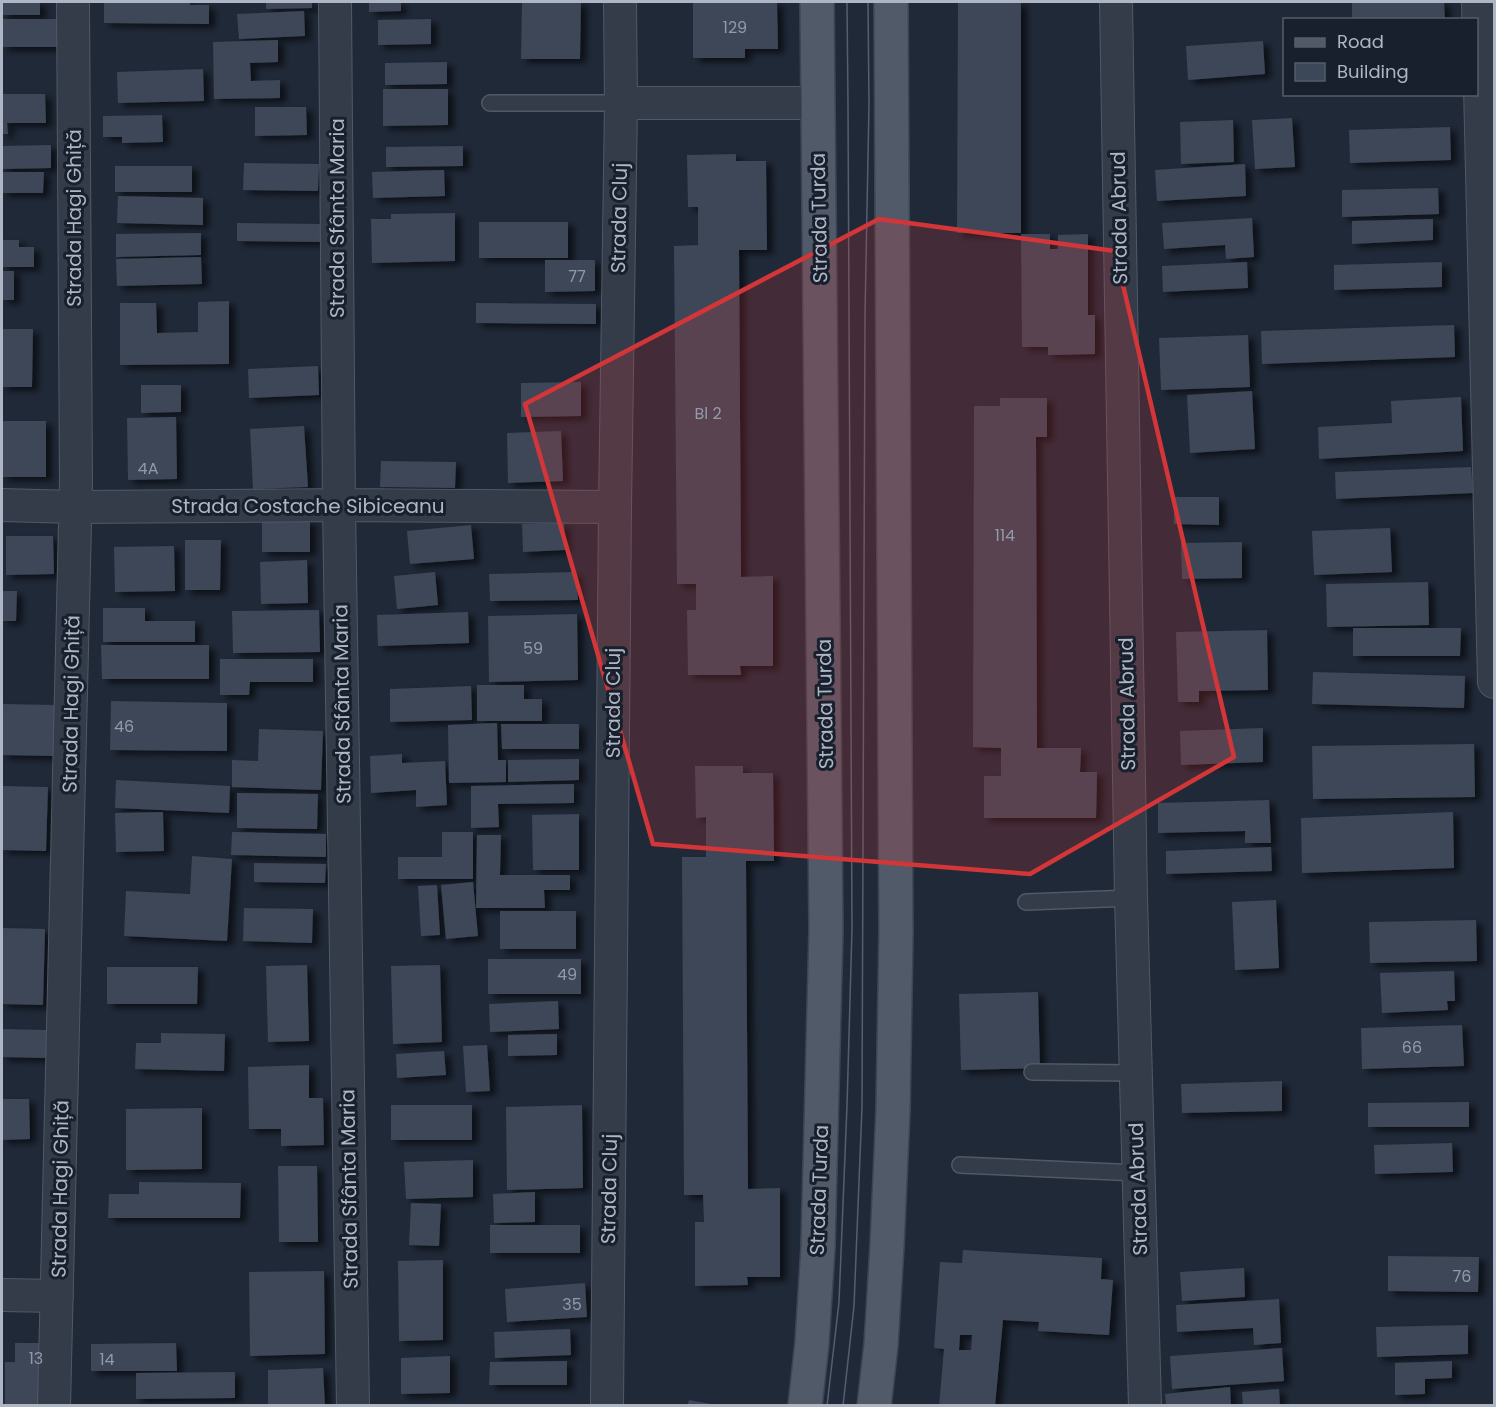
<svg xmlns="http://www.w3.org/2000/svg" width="1496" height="1407" font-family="Poppins,sans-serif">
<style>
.building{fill:#3c4758;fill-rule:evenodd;filter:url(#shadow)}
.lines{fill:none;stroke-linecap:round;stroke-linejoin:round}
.service-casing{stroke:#515966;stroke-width:18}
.minor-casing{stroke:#515966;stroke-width:34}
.primary-casing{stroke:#3d4452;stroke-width:36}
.service{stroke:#343b49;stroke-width:15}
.minor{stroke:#343b49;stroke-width:32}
.primary{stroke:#515a69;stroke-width:33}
.tram{stroke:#555f70;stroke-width:1.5}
.marked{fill:#d23638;fill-opacity:0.2;stroke:#d23638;stroke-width:4.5;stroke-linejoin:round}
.labels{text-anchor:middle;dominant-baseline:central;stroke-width:6;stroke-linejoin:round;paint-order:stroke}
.number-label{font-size:16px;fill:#929aaa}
.street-label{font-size:20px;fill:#aeb6c5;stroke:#19202d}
</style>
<defs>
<filter id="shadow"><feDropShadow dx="6" dy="4" stdDeviation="3" flood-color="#0009"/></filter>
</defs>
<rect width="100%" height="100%" fill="#202938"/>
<path class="building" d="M2,2h38v13h-38z
M104,2h86v3h19v19l-105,-1z
M266,2h46v6l-46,1z
M369,2h32v9l-32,1z
M522,2h59l-1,57h-59z
M693,2h84l1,47h-33v9h-52z
M958,2h63v231h-64z
M1352,2h92l1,18h-93z
M304,11l1,25 -66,3 -2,-25z
M2,19h56v28h-56z
M431,19v25l-53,1v-25z
M278,40v22l-28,1 1,18 29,-1v18l-66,1 -1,-57z
M1263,41l2,33 -77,6 -2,-34z
M447,62v22l-62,1v-22z
M203,69l1,32 -86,2 -1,-31z
M383,89h65v36l-65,1z
M2,94h43l1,29h-39l1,11h-6z
M255,107h51l1,28 -52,1z
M162,115l1,27 -41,1v-6h-19v-21z
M1292,118l3,49 -40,2 -3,-49z
M1233,120l1,42 -53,2 -1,-42z
M1450,127l1,33 -101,3 -1,-33z
M51,145v23l-49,1v-23z
M463,146v20l-77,1v-20z
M736,154v7h30l1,89h-28l2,327 32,-1v90h-33l1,9h-53l-1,-65h9v-26h-19l-3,-338 24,-1v-38h-10l-1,-52z
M244,163l75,1 -1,27 -75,-1z
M1245,164l1,32 -89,5 -2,-31z
M115,166h77v26h-77z
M444,170l1,26 -72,2 -1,-26z
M2,172h42l-1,21h-41z
M1438,188l1,26 -97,3v-27z
M118,196l85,2v27l-86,-2z
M455,213v48l-83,2 -1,-44h20v-5z
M1252,218l2,39 -28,2 -1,-14 -61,4 -2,-26z
M1433,219v21l-81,4v-23z
M479,222h89v36h-89z
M237,223l84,1 -1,18 -83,-1z
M201,233v22l-85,2v-23z
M1021,234h29v15h8v-14l30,-1v81h7v39l-47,1v-8h-26z
M2,240h17v7h15v20h-32z
M201,257l1,27 -85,2 -1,-27z
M545,260h50v31l-50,1z
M1247,262l1,26 -85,4 -1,-26z
M1442,262v25l-108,3v-25z
M2,271h12v29h-12z
M229,301v63l-109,1v-62h36l1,30 41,-1v-30z
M476,303l120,1v20l-120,-1z
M1454,325l1,32 -193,7 -1,-33z
M2,329h31l-1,58h-30z
M1248,335l2,52 -89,3 -2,-52z
M318,366l1,29 -70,3 -1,-29z
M581,382v34l-60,1v-34z
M141,385h40v27l-40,1z
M1252,391l3,58 -65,4 -3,-58z
M1461,397l2,54 -144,8 -1,-32 74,-4 -1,-22z
M1000,398h47v39h-11l1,311h44l-1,24h17l-1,46h-112v-42h17v-28l-28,-1 1,-341h26z
M176,417l1,62 -49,1 -1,-62z
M2,421h44v56h-44z
M304,426l4,61 -55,2 -3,-60z
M561,431l2,50 -55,2 -1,-50z
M381,461l75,1 -1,26 -75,-1z
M1471,467l2,26 -137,6 -1,-27z
M1174,497h45v28l-45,-1z
M310,520v32h-48v-31z
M564,523l1,27 -42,2 -1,-28z
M471,525l3,34 -64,5 -3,-33z
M1390,528l2,44 -78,3 -2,-44z
M6,536h47l1,38 -48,1z
M185,540h36l-1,50h-35z
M1242,542v36l-60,1 -1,-36z
M174,546l1,45 -60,1 -1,-45z
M307,560l1,43 -47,1 -1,-42z
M435,572l3,33 -41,4 -3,-33z
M576,572l2,28 -88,1 -1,-27z
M1428,582l1,43 -102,2 -1,-43z
M2,591h15l-1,30h-14z
M103,608h42v13h50v21h-92z
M319,610l1,42 -87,1 -1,-42z
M468,612l1,31 -91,3 -1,-31z
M577,614l1,66 -89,2 -1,-66z
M1353,628h108l-1,28h-107z
M1267,630l1,60 -69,1v11h-21l-2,-70z
M101,645h108v34h-107z
M220,659h93v23h-63l-1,13h-29z
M1313,672l152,4 -1,32 -152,-4z
M477,685h47v14h18v22h-65z
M471,686l1,34 -82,2v-33z
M111,701l116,2v48l-117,-1z
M2,704l54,1 -1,51 -53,-1z
M497,723l1,37h8v22l-57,1 -1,-58z
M501,724h78v25h-77z
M1263,728v34l-82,3 -1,-34z
M259,729l64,2 -2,59 -89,-3v-27l26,1z
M1474,744l1,53 -162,2 -1,-53z
M402,754v9l43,-2 2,44 -31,2v-17l-45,3 -1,-37z
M579,759v21l-71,2v-22z
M695,766h48v7h30l1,88h-28l2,328 32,-1v89h-33l1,8 -53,1v-64h9l-1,-27h-19l-2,-338h24v-40l-10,1z
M116,780l114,6 -1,27 -114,-5z
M574,784v19l-76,1 1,23 -28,1v-42z
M2,786l46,1 -2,64 -44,-1z
M237,793l81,1 -1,35 -80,-1z
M1269,800l2,43h-26v-12l-87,2v-30z
M163,812l1,39 -48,1 -1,-39z
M1453,812l1,56 -152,5 -1,-55z
M579,814v56h-46l-1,-55z
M232,832l94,2v23l-95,-2z
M442,832h31v47h-75v-22h44z
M477,835h24l-1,40h70v15h-26l1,18h-69z
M1271,847l1,24 -106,3v-23z
M192,856l40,3 -5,82 -103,-5 2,-45 64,3z
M254,863l72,1 -1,19 -71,-1z
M473,882l5,54 -32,3 -5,-54z
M437,885l3,50 -19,1 -3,-50z
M1276,900l3,68 -44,2 -3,-68z
M244,908l69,1 -1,34 -69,-2z
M500,911h76v38h-76z
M1476,920l1,41 -107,2 -1,-41z
M2,928l43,1 -2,76 -41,-1z
M488,959h93v35h-93z
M307,965l2,76 -41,1 -2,-76z
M440,965l2,77 -49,2 -2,-78z
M107,967h91l-1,37h-90z
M1454,971l1,30h-8l1,9 -66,3 -2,-40z
M1038,992l2,76 -79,2 -2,-76z
M558,1001l1,28 -69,3 -1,-28z
M1462,1025l2,41 -102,3 -1,-41z
M2,1029l45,1v28l-45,-1z
M161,1033l64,1 -1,37 -89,-2 1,-26h25z
M557,1034v21l-49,1v-21z
M487,1045l3,46 -24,1 -3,-46z
M444,1051l2,24 -49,3 -1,-24z
M309,1065v33h14l1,47 -43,1v-17h-32l-1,-62z
M1282,1081v30l-100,2 -1,-29z
M2,1099h27l1,40 -28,1z
M1469,1102v25h-101v-24z
M391,1105h81v35h-81z
M582,1105l1,83 -76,2 -1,-83z
M202,1108v61l-76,1v-61z
M1452,1143l1,29 -78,2 -1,-29z
M473,1160v37l-67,2 -2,-37z
M278,1166h39l1,76h-39z
M139,1182l102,1 -1,35h-132l1,-24h30z
M535,1192v30l-41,1 -1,-29z
M411,1203l30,1 -2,42 -30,-1z
M490,1225h90v28h-90z
M963,1250l139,8 -1,21 12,1 -4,55 -71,-4 1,-9 -36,-2 -8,86h-56l5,-57 -10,-1 6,-86 22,1zM960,1335h12l-1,15h-12z
M1388,1256l91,1 -1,35 -90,-1z
M443,1260v80l-44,1 -1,-80z
M1244,1268l1,29 -63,4 -2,-29z
M324,1271l1,83 -75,2 -1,-84z
M585,1283l2,34 -80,5 -2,-33z
M1279,1299l2,44 -27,2 -1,-17 -76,4 -1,-27z
M1468,1325v29l-91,3 -1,-30z
M570,1329l1,26 -76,3 -1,-26z
M15,1343h33l1,63h-44v-44h10z
M176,1343l1,28h-86v-27z
M1282,1348l2,33 -112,8 -2,-33z
M450,1356v37l-49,1v-36z
M567,1361v24h-78l1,-23z
M1452,1361v17l-27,1v15l-30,1v-32z
M323,1368l2,38h-57v-36z
M235,1372v26l-99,1v-26z
M1230,1387l1,19h-65l-1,-12z
M1279,1389l1,17h-37l-1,-14z
M689,1400l22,4v2h-24z"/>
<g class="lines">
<g class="service-casing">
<path id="service" d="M490,103h131
M1026,902l105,-4
M1032,1072l103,1
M960,1165l178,8"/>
</g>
<g class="minor-casing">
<path id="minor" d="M335,2l4,503 14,901
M1116,2l15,896 14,508
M1478,2l16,680
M621,103h197
M2,505l73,2 264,-2 276,2
M2,1295l55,1
M54,1406l22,-925 -3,-479
M607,1406l8,-899 6,-404 -1,-101"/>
</g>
<g class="primary-casing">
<path id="primary" d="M805,1406l7,-63 6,-96 8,-317 -9,-928
M874,1406l7,-61 6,-99 6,-136 3,-177 -5,-931"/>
</g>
<use href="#service" class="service"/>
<use href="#minor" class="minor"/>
<use href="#primary" class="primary"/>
<path class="tram" d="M827,1406l12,-104 8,-196 5,-177 -4,-824 -1,-103
M843,1406l11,-100 8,-199 3,-792 4,-211 -1,-102"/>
</g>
<path class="marked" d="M879,219l236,32 119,506 -204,117 -377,-30 -128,-440z"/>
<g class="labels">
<g class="number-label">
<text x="735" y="27">129</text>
<text x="577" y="276">77</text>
<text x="708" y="413">Bl 2</text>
<text x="148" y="468">4A</text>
<text x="1005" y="535">114</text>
<text x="533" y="648">59</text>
<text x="124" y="726">46</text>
<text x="567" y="974">49</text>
<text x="1412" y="1047">66</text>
<text x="1462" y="1276">76</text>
<text x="572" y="1304">35</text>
<text x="36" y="1358">13</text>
<text x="107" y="1359">14</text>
</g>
<g class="street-label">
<text transform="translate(74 218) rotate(-90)">Strada Hagi Ghiță</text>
<text transform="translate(337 218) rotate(-90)">Strada Sfânta Maria</text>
<text transform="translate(619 218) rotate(-89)">Strada Cluj</text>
<text transform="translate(819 218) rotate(-91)">Strada Turda</text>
<text transform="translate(1119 218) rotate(-91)">Strada Abrud</text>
<text x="308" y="506">Strada Costache Sibiceanu</text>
<text transform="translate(613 703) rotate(-90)">Strada Cluj</text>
<text transform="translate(71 704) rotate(-89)">Strada Hagi Ghiță</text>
<text transform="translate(342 704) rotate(-91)">Strada Sfânta Maria</text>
<text transform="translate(825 704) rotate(-91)">Strada Turda</text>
<text transform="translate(1127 704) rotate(-91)">Strada Abrud</text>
<text transform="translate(60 1189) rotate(-89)">Strada Hagi Ghiță</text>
<text transform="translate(349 1189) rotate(-91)">Strada Sfânta Maria</text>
<text transform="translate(609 1189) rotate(-89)">Strada Cluj</text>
<text transform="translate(1138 1189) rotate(-92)">Strada Abrud</text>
<text transform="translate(819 1190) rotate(-88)">Strada Turda</text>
</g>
</g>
<rect width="1496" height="1407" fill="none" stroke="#aeb6c5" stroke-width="6"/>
<rect x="1283" y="18" width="195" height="78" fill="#19202d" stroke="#555c6a" stroke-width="1.5"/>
<rect x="1295" y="38" width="30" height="9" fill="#515a69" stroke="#555c6a" stroke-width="1.5"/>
<text x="1337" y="48" font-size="18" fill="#aeb6c5">Road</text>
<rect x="1295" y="63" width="30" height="18" fill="#3c4758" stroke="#555c6a" stroke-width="1.5"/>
<text x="1337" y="78" font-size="18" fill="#aeb6c5">Building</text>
</svg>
